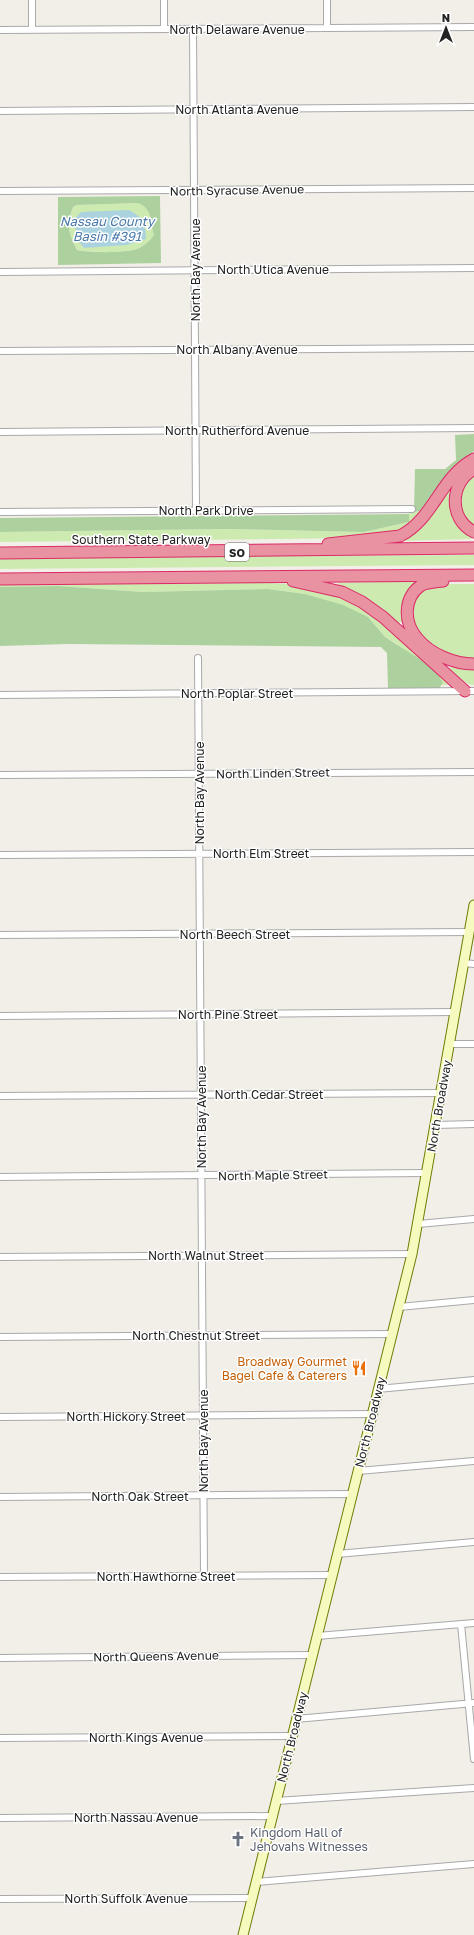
<svg xmlns="http://www.w3.org/2000/svg" width="474" height="1935" font-family="'Golos Text',sans-serif">
<style>
.grass{fill:#cdebb0}
.forest{fill:#add19e;fill-rule:evenodd}
.water{fill:#aad3df}
.lines{fill:none;stroke-linecap:round;stroke-linejoin:round}
.street-casing{stroke:#a9a9a9;stroke-width:8}
.secondary-casing{stroke:#707d05;stroke-width:11}
.highway-casing{stroke:#dc2a67;stroke-width:13}
.street{stroke:#fff;stroke-width:6}
.secondary{stroke:#f7fabf;stroke-width:9}
.highway{stroke:#e892a2;stroke-width:11}
.labels{text-anchor:middle;dominant-baseline:central;stroke-width:3;stroke-linejoin:round;paint-order:stroke}
.shield{fill:#fff;stroke:#646464;stroke-width:1}
.shield-label{font-size:11px;font-weight:bold;fill:#222}
.street-label{font-size:12px;fill:#222;stroke:#fff}
.food-label{font-size:12px;fill:#c56008;stroke:#fff;text-anchor:end}
.worship-label{font-size:12px;fill:#5b616d;stroke:#fff;text-anchor:start}
.water-label{font-size:13px;font-style:italic;fill:#4a7aab;stroke:#fff}
</style>
<rect width="100%" height="100%" fill="#f2efe9"/>
<path class="grass" d="M138,203c15,6 12,19 17,32 -5,6 -11,11 -18,14 -10,4 -48,4 -60,1 -9,-19 -11,-24 -4,-43l4,-2z
M469,465l-17,28 20,46 -70,2 42,-51z
M474,472v55c-11,-9 -21,-25 -13,-40 3,-5 9,-10 13,-15z
M425,510l-3,6 -32,20 -21,2 -369,4v-10l228,-3 136,3 45,-10v-9z
M474,555v10l-474,4v-12z
M415,581l2,3 -13,35 -8,7 -57,-39 -1,-4z
M269,583c13,1 27,0 40,2 61,13 96,57 140,98l-2,2h-6l2,-4 -46,-37 -12,-7 -17,-20 -63,-23 -37,-5 -125,3 -85,-6 -58,1v-3z
M433,584h41v76c-19,-3 -49,-11 -59,-30 -3,-8 -3,-20 -5,-28l11,-13z
M455,665l19,2v18l-6,-1 -19,-15z"/>
<path class="forest" d="M160,196l1,67 -103,2v-68zM138,203c15,6 12,19 16,32 -4,6 -10,11 -17,14 -10,4 -49,4 -60,1 -9,-19 -11,-24 -4,-43l4,-2z
M474,434v17l-29,27 -20,32 -11,2 1,-43h30l11,-9 -1,-25z
M409,514v8l-45,10 -136,-3 -228,3v-14z
M58,586l85,6 125,-3 37,5 38,11 25,12 17,20 47,30 11,15 -4,7h-51l-1,-36 -6,-6 -312,-3 -69,2v-59z"/>
<path class="water" d="M129,210c15,8 16,13 17,29l-19,6 -43,3 -8,-10 -1,-19 6,-7z"/>
<g class="lines">
<g class="street-casing">
<path id="street" d="M32,0v30
M164,0v29
M327,0v28
M193,29l3,482
M0,30l474,-3
M0,111l474,-4
M0,191l474,-3
M0,272l474,-4
M0,351l474,-3
M0,432l474,-4
M0,512l412,-3
M198,658l6,918
M0,695l474,-4
M0,775l474,-3
M0,855l474,-3
M0,935l469,-3
M464,963l10,1
M0,1016l456,-4
M450,1044h24
M0,1096l442,-3
M436,1125l38,-1
M0,1177l427,-4
M418,1224l56,-5
M0,1257l412,-3
M399,1307l75,-7
M0,1337l392,-3
M378,1389l96,-9
M0,1417l372,-3
M358,1471l116,-10
M0,1497l352,-3
M337,1554l137,-12
M0,1577l332,-2
M461,1624l13,135
M317,1636l157,-13
M0,1658l312,-3
M296,1719l178,-16
M0,1738l292,-2
M276,1801l198,-13
M0,1818l272,-2
M256,1882l218,-18
M0,1899l252,-1"/>
</g>
<g class="secondary-casing">
<path id="secondary" d="M243,1935l169,-681 62,-349"/>
</g>
<g class="highway-casing">
<path id="highway" d="M474,469c-24,13 -26,50 0,63
M328,544l72,-8c34,-17 40,-59 74,-77
M0,553l474,-5
M0,579l474,-4
M293,581l49,11 20,10 21,15 82,74
M443,581c-7,1 -17,1 -23,5 -17,13 -16,37 -3,52 13,16 37,26 57,26"/>
</g>
<use href="#street" class="street"/>
<use href="#secondary" class="secondary"/>
<use href="#highway" class="highway"/>
</g>
<defs>
<g id="restaurant-bare" transform="scale(1.2)"><path d="M-5-6h1v4h1v-4h1v4h1v-4h1v5L-1.5 .5V6h-2V.5L-5-1ZM5-6V6H3V1.5H1.5Q1.5-4 5-6Z" fill="#e8710a" stroke="#fff" stroke-width="2.5" paint-order="stroke"/></g>
<g id="church-bare" transform="scale(1.2)"><path d="M-1.2-6h2.4v3.5h3.3v2.4h-3.3V6h-2.4V-.1h-3.3v-2.4h3.3Z" fill="#6b7280" stroke="#fff" stroke-width="2.5" paint-order="stroke"/></g>
</defs>
<g fill-rule="evenodd">
<use href="#restaurant-bare" x="359" y="1368"/>
<use href="#church-bare" x="238" y="1839"/>
</g>
<g class="labels">
<rect class="shield" x="225" y="543" width="24" height="18" rx="3"/>
<g class="shield-label">
<text x="237" y="552">SO</text>
</g>
<g class="street-label">
<text x="237" y="29">North Delaware Avenue</text>
<text x="237" y="109">North Atlanta Avenue</text>
<text transform="translate(237 190) rotate(-1)">North Syracuse Avenue</text>
<text x="273" y="269">North Utica Avenue</text>
<text transform="translate(195 270) rotate(-90)">North Bay Avenue</text>
<text x="237" y="349">North Albany Avenue</text>
<text x="237" y="430">North Rutherford Avenue</text>
<text x="206" y="510">North Park Drive</text>
<text x="141" y="539">Southern State Parkway</text>
<text x="237" y="693">North Poplar Street</text>
<text transform="translate(273 773) rotate(-1)">North Linden Street</text>
<text transform="translate(199 793) rotate(-90)">North Bay Avenue</text>
<text x="261" y="853">North Elm Street</text>
<text x="235" y="934">North Beech Street</text>
<text x="228" y="1014">North Pine Street</text>
<text x="269" y="1094">North Cedar Street</text>
<text transform="translate(439 1106) rotate(-80)">North Broadway</text>
<text transform="translate(201 1117) rotate(-90)">North Bay Avenue</text>
<text transform="translate(273 1175) rotate(-1)">North Maple Street</text>
<text x="206" y="1255">North Walnut Street</text>
<text x="196" y="1335">North Chestnut Street</text>
<text x="126" y="1416">North Hickory Street</text>
<text transform="translate(370 1422) rotate(-76)">North Broadway</text>
<text transform="translate(203 1441) rotate(-90)">North Bay Avenue</text>
<text x="140" y="1496">North Oak Street</text>
<text x="166" y="1576">North Hawthorne Street</text>
<text transform="translate(156 1656) rotate(-1)">North Queens Avenue</text>
<text x="146" y="1737">North Kings Avenue</text>
<text transform="translate(292 1737) rotate(-76)">North Broadway</text>
<text x="136" y="1817">North Nassau Avenue</text>
<text x="126" y="1898">North Suffolk Avenue</text>
</g>
<g class="food-label">
<text x="347" y="1361">Broadway Gourmet<tspan x="347" dy="14">Bagel Cafe &amp; Caterers</tspan></text>
</g>
<g class="worship-label">
<text x="250" y="1832">Kingdom Hall of<tspan x="250" dy="14">Jehovahs Witnesses</tspan></text>
</g>
<g class="water-label">
<text x="107" y="221">Nassau County<tspan x="107" dy="15">Basin #391</tspan></text>
</g>
</g>
<g transform="translate(446 28)" stroke="#ffffff" stroke-width="3" paint-order="stroke">
<path d="M0-3L7 15L0 10L-7 15Z" fill="#222222"/>
<text y="-6" font-size="11" font-weight="bold" text-anchor="middle" fill="#222222">N</text>
</g>
</svg>
